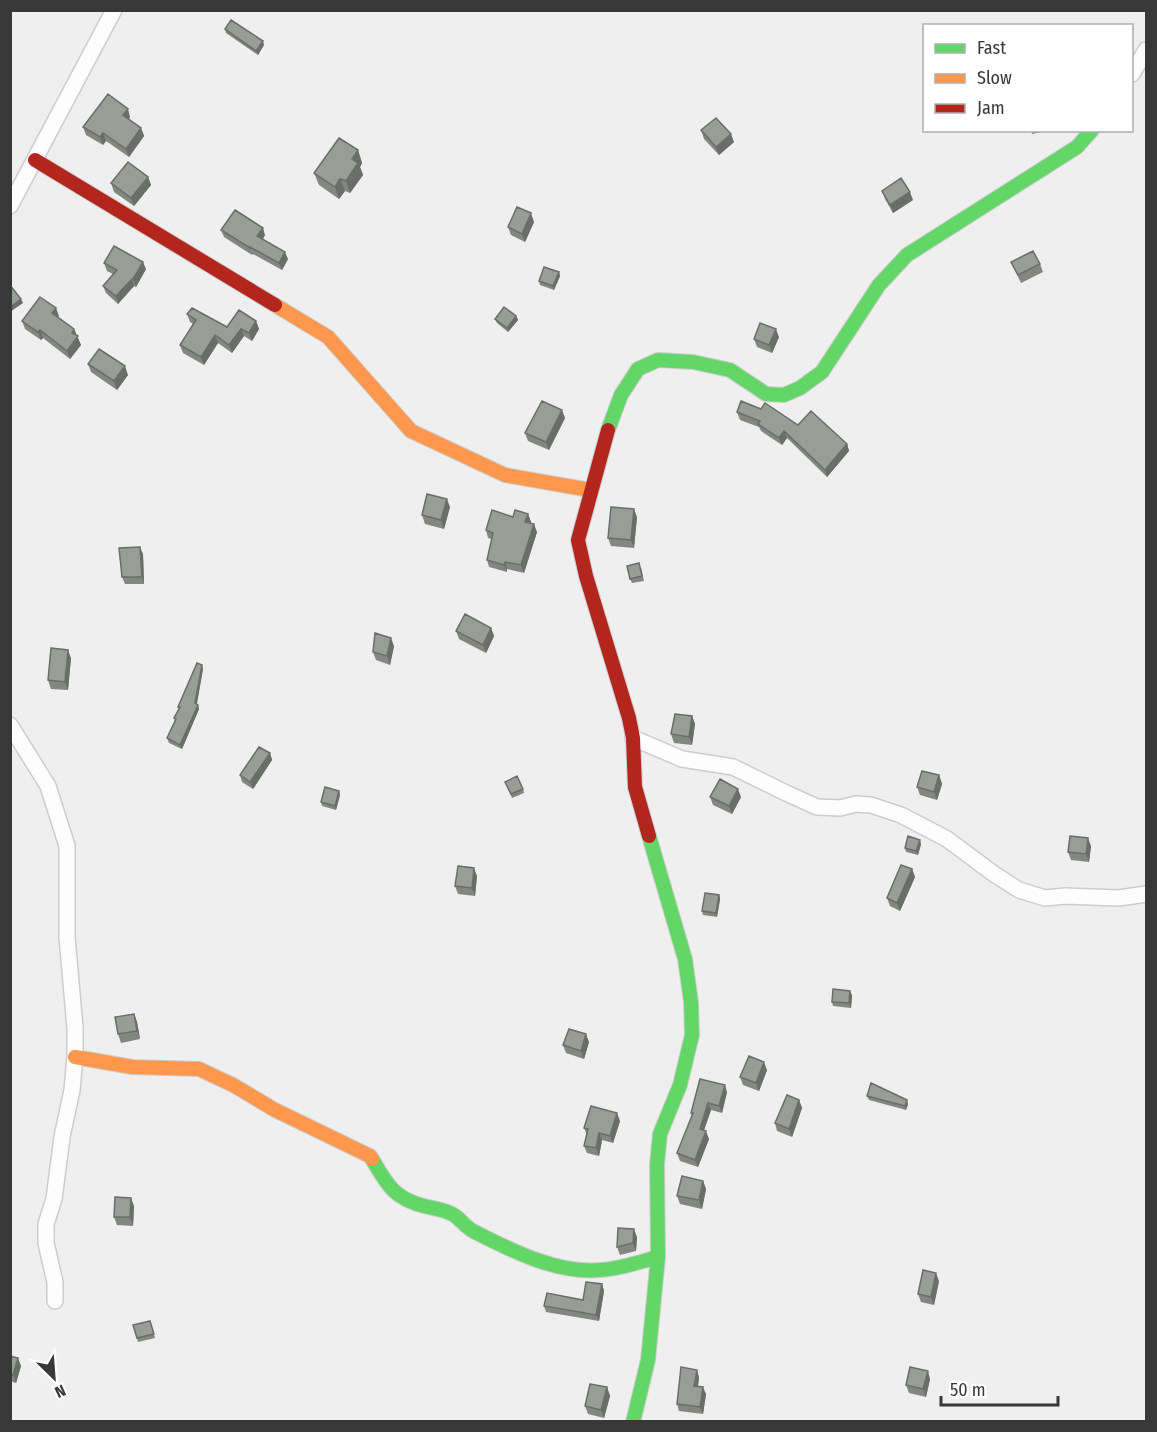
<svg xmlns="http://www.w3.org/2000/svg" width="1157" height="1432" font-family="'Fira Sans Condensed',sans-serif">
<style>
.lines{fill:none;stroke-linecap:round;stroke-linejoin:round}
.street-casing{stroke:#cccdcc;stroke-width:18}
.fast-casing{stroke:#cccdcc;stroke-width:16}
.slow-casing{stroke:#cccdcc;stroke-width:16}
.jam-casing{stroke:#cccdcc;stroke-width:16}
.street{stroke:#fcfdfc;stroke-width:15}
.fast{stroke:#63d668;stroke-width:14}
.slow{stroke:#ff974d;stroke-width:14}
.jam{stroke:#b3261e;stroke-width:14}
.wall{fill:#838780}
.shaded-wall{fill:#6a6e68}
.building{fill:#989d95;stroke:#6a6e68;stroke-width:1.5}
</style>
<rect width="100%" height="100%" fill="#eeefee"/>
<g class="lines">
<g class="street-casing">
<path id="street" d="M1132,74l14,-24
M10,206l104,-196
M10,725l38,61 19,60v91l8,91v29l-3,33 -10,47 -8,62 -8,25v19l9,39v19
M633,738l49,21 51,8 53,26 31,14 23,1 16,-4 15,1 30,10 46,24 47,35 25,16 26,8 20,-2 54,2 27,-4"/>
</g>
<g class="fast-casing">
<path id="fast" d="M608,430l13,-35 17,-26 20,-9 35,2 37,8 36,24 18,1 16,-7 22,-16 57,-87 28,-30 170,-108 15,-17
M372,1159c15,25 21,39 52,47 8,2 18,3 26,7 9,3 15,15 25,19 37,19 83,42 125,38 20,-1 39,-8 58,-13
M633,1422l15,-62 10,-103 -1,-93 3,-30 20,-49 12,-50 -1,-33 -6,-43 -36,-123"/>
</g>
<g class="slow-casing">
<path id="slow" d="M275,305l53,32 83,94 94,44 85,15
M75,1057l57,10 67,2 34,16 42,25 95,46 2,3"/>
</g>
<g class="jam-casing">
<path id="jam" d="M35,160l240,145
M608,430l-30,110 8,36 43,142 4,20 2,49 14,49"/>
</g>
<use href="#street" class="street"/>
<use href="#fast" class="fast"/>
<use href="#slow" class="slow"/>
<use href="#jam" class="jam"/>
</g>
<path class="wall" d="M225,29l39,16 -6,10 -32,-22z
M130,117l-1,2 12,9 3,8 -15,21 -23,-16 -3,4 -17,-10 -3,-8z
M701,130l33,12 -15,13 -15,-16z
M1031,130h20l-19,4z
M358,150l4,13 -2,4 3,8 -13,18 -5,-2 -6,8 -20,-14 -5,-12z
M148,177l3,8 -17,21 -20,-14 -3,-9z
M882,191l31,9 -20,13 -8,-14z
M534,222l-9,20 -14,-7 -3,-8z
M221,230l44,5 -2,4 25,20 -6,11 -29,-16 -1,1 -28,-18z
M1011,262l29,2 3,8 -22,11z
M104,263l42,6 -10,18 -2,-1 -16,18 -12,-11 -3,-7 10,-12 -6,-3z
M559,272l1,4 -6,14 -14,-5 -1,-4z
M56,308l2,9 16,12 7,16 -11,14 -27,-21 -2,2 -16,-11 -3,-8z
M187,314l40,13 29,-6 3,8 -7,12 -8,-5 -12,17 -14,-10 -14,22 -21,-12 -3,-8 13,-21 -3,-2z
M516,316l2,4 -10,12 -11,-9 -2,-4z
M779,337l-7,16 -15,-6 -3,-8z
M88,364l40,11 -11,15 -26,-18z
M737,412l61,13 49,19 2,7 -22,26 -40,-39 -5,7 -21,-14 -2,-4 -19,-7z
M565,418l-16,32 -21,-9 -3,-8z
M450,507l-6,22 -19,-5 -3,-9z
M528,514l3,8 -1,1 7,9 -13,41 -17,-4v3l-18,-5 -2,-7 5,-21 -4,-1 -2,-8 27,-13z
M637,517l-3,31 -23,-2 -3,-8z
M143,554l1,30h-19l-3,-7z
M641,567l3,14 -12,2 -2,-4z
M491,628l3,8 -8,17 -27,-14 -3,-8z
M394,646l-4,19 -14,-5 -3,-8z
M71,658l-3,32 -17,-1 -3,-9z
M203,669l-6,35 1,1 1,4 -17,40 -13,-6 -2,-5 8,-17 -1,-3 5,-9 -1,-2z
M692,716l3,8 -3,21 -18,-2 -3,-9z
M270,753l2,7 -19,29 -11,-7 -2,-7z
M939,775l3,9 -5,16 -17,-5 -3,-8z
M505,782l18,7 1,4 -12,5z
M339,791l1,4 -4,15 -14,-4 -1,-4z
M710,797h31l-9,17 -19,-9z
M921,844l-3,11 -12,-3 -1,-4z
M1091,846l-2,16 -18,-2 -3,-8z
M912,869l3,8 -15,34 -10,-5 -3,-8z
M477,876l-2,20 -17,-2 -3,-8z
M719,895l1,4 -3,18 -14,-2 -1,-4z
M852,995l-1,13 -18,-2 -1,-4z
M134,1014l3,8 3,17 -19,4 -3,-9z
M589,1042l-5,17 -18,-6 -3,-8z
M767,1070l-8,21 -16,-6 -3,-8z
M727,1092l-5,21 -11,-3 -7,20 5,9 -11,28 -18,-6 -3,-8 15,-37 -1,-3z
M867,1096l41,8 -2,6 -37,-10z
M799,1100l3,8 -10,29 -15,-6 -2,-8z
M620,1121l-7,22 -11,-3 -3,16 -12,-3 -3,-7 3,-11 -3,-7z
M703,1181l3,8 -4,20 -22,-5 -3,-8z
M134,1206l-1,20 -16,-1 -3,-8z
M637,1237l-1,14 -16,4 -3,-8z
M939,1281l-5,24 -13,-3 -3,-8z
M602,1284l2,7 -5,30 -53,-9 -2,-6 39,-6z
M150,1321l5,17 -17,4 -1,-4z
M10,1356l11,10 -5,17 -6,-2z
M699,1377l-1,9 8,8 -3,20 -24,-3 -2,-7z
M930,1379l-4,18 -17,-4 -3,-8z
M607,1387l3,9 -6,22 -16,-4 -3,-8z"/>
<path class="shaded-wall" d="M263,41l1,4 -6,10 -2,-4z
M128,109l2,8 -4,6 -3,-8z
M141,128l3,8 -15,21 -3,-8z
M103,133l3,8 -3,4 -3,-8z
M731,134l3,8 -15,13 -3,-8z
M358,150l4,13 -2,4 3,8 -13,18 -4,-12 6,-22z
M148,177l3,8 -17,21 -3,-8z
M340,179l5,12 -6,8 -4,-12z
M910,192l3,8 -20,13 -3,-8z
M531,213l3,9 -9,20 -3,-8z
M263,228l2,7 -5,9 -3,-8z
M285,252l3,7 -6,11 -3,-7z
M143,262l3,7 -10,18 -3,-8z
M559,272l1,4 -6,14 -1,-4z
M132,279l2,7 -16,18 -2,-8z
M21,299l2,4 -13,9v-5z
M56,308l3,8 -4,5 -3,-8z
M516,316l2,4 -10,12 -1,-4z
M256,321l3,8 -7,12 -3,-8z
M74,329l7,16 -11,14 -3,-8 5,-18z
M241,329l3,7 -12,17 -3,-8z
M776,329l3,8 -7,16 -3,-8z
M40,330l3,8 -2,2 -3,-8z
M215,335l3,8 -14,22 -3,-8z
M125,366l3,9 -11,15 -3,-9z
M562,410l3,8 -16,32 -3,-8z
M784,431l3,7 -5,7 -3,-7z
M847,444l2,7 -22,26 -2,-7z
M447,499l3,8 -6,22 -3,-9z
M634,509l3,8 -3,31 -3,-8z
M528,514l3,8 -3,7 -3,-7z
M534,524l3,8 -13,41 -3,-8z
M140,547l3,7 1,30 -2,-7z
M505,562l2,7v3l-3,-7z
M491,628l3,8 -8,17 -3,-8z
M391,638l3,8 -4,19 -3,-9z
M68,650l3,8 -3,32 -3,-8z
M202,665l1,4 -7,38 -1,-4z
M198,705l1,4 -17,40 -2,-4z
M692,716l3,8 -3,21 -3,-8z
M270,753l2,7 -19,29 -3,-7z
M939,775l3,9 -5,16 -3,-8z
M738,789l3,8 -9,17 -3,-8z
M339,791l1,4 -4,15 -1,-4z
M1088,838l3,8 -2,16 -3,-8z
M920,840l1,4 -3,11 -2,-4z
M474,868l3,8 -2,20 -3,-8z
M912,869l3,8 -15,34 -3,-8z
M719,895l1,4 -3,18 -1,-4z
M850,991l2,4 -1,13 -2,-5z
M134,1014l3,8 3,17 -3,-8z
M586,1034l3,8 -5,17 -3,-8z
M764,1062l3,8 -8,21 -3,-8z
M725,1085l2,7 -5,21 -3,-7z
M799,1100l3,8 -10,29 -3,-8z
M907,1100l1,4 -2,6 -1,-4z
M708,1103l3,7 -9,26 -2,-7z
M617,1113l3,8 -7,22 -3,-7z
M706,1131l3,8 -11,28 -3,-7z
M599,1133l3,7 -3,16 -3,-8z
M703,1181l3,8 -4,20 -3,-9z
M131,1198l3,8 -1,20 -3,-9z
M634,1229l3,8 -1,14 -3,-8z
M936,1273l3,8 -5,24 -3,-8z
M602,1284l2,7 -5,30 -3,-6z
M18,1358l3,8 -5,17 -3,-8z
M697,1370l2,7 -2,16 -3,-7z
M928,1371l2,8 -4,18 -3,-8z
M607,1387l3,9 -6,22 -3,-8z
M703,1387l3,7 -3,20 -3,-7z"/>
<path class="building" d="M231,20l32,21 -7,10 -31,-22z
M108,94l20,15 -5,6 18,13 -15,21 -23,-16 -3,4 -17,-10z
M716,118l15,16 -15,13 -15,-17z
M339,138l19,12 -6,9 6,4 -12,18 -6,-2 -5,8 -21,-14z
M128,162l20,15 -17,21 -20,-15z
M901,178l9,14 -20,13 -8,-14z
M517,207l14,6 -9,21 -14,-7z
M235,210l28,18 -6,8 28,16 -6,11 -29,-16v1l-29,-18z
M114,246l29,16 -10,17h-1l-16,17 -13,-10 14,-16 -13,-7z
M1033,251l7,13 -22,11 -7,-13z
M544,267l15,5 -6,14 -14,-5z
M10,285l11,14 -11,8z
M40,297l16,11 -4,5 22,16 -2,4 6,3 -11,15 -27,-21 -2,2 -16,-11z
M504,307l12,9 -9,12 -12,-9z
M192,308l35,19 12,-17 17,11 -7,12 -8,-4 -12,16 -14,-10 -14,22 -21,-12 16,-25 -9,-6z
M760,323l16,6 -7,16 -15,-6z
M99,349l26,17 -11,15 -26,-17z
M542,401l20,9 -16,32 -21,-9z
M741,401l20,8 4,-6 33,22 13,-14 36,33 -22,26 -41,-39 -5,7 -21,-14 2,-3 -23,-9z
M427,494l20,5 -6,21 -19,-5z
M611,507l23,2 -3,31 -23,-2z
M492,510l21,7 2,-7 13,4 -3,8 9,2 -13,41 -16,-3 -1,3 -17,-5 6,-27 -7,-3z
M140,547l2,30h-20l-3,-29z
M639,563l3,13 -12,3 -3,-13z
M465,614l26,14 -8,17 -27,-14z
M375,633l16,5 -4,18 -14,-4z
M51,648l17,2 -3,32 -17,-2z
M197,663l5,2 -7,38 3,2 -18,40 -13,-7 9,-19 -2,-1 6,-11h-2z
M675,714l17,2 -3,21 -18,-3z
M259,747l11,6 -20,29 -10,-7z
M922,771l17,4 -5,17 -17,-5z
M517,776l6,13 -12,5 -6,-12z
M720,779l18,10 -9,17 -19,-9z
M325,787l14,4 -4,15 -14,-4z
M908,836l12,4 -4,11 -11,-3z
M1070,836l18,2 -2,16 -18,-2z
M901,865l11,4 -15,34 -10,-5z
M458,866l16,2 -2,20 -17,-2z
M705,893l14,2 -3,18 -14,-2z
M833,989l17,2 -1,12 -17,-1z
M134,1014l3,17 -19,3 -3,-17z
M569,1029l17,5 -5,17 -18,-6z
M749,1056l15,6 -8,21 -16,-6z
M700,1079l25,6 -6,21 -11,-3 -8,26 6,2 -11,29 -18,-7 16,-40h-2z
M871,1083l36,17 -2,6 -38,-10z
M787,1095l12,5 -10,29 -14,-6z
M591,1106l26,7 -7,23 -11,-3 -3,15 -12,-2 4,-17 -4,-1z
M682,1176l21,5 -4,19 -22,-4z
M115,1197l16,1 -1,19h-16z
M618,1228l16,1 -1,14 -16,4z
M923,1270l13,3 -5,24 -13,-3z
M586,1282l16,2 -6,31 -52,-9 3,-13 36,7z
M150,1321l4,13 -17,4 -4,-13z
M10,1356l8,2 -5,17 -3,-1z
M681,1367l16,3 -3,16 9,1 -3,20 -23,-3z
M910,1367l18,4 -5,18 -17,-4z
M590,1384l17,3 -6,23 -16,-4z"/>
<rect width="1157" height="1432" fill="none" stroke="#373837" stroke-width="24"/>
<rect x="923" y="24" width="210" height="108" fill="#ffffff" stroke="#afafaf" stroke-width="1.5"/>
<rect x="935" y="44" width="30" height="9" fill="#63d668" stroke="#afafaf" stroke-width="1.5"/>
<text x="977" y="54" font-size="18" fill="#373837">Fast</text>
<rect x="935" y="74" width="30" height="9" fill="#ff974d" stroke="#afafaf" stroke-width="1.5"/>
<text x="977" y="84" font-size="18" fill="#373837">Slow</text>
<rect x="935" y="104" width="30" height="9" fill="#b3261e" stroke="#afafaf" stroke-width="1.5"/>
<text x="977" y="114" font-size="18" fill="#373837">Jam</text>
<g transform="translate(54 1378) rotate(155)" stroke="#ffffff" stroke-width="4.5" paint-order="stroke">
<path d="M0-4.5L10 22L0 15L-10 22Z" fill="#373837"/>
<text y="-9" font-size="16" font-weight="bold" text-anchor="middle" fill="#373837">N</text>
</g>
<path d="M941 1396v9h117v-9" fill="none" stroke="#373837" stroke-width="3"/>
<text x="950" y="1396" font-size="18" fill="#373837" stroke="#ffffff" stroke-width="4.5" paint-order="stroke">50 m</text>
</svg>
